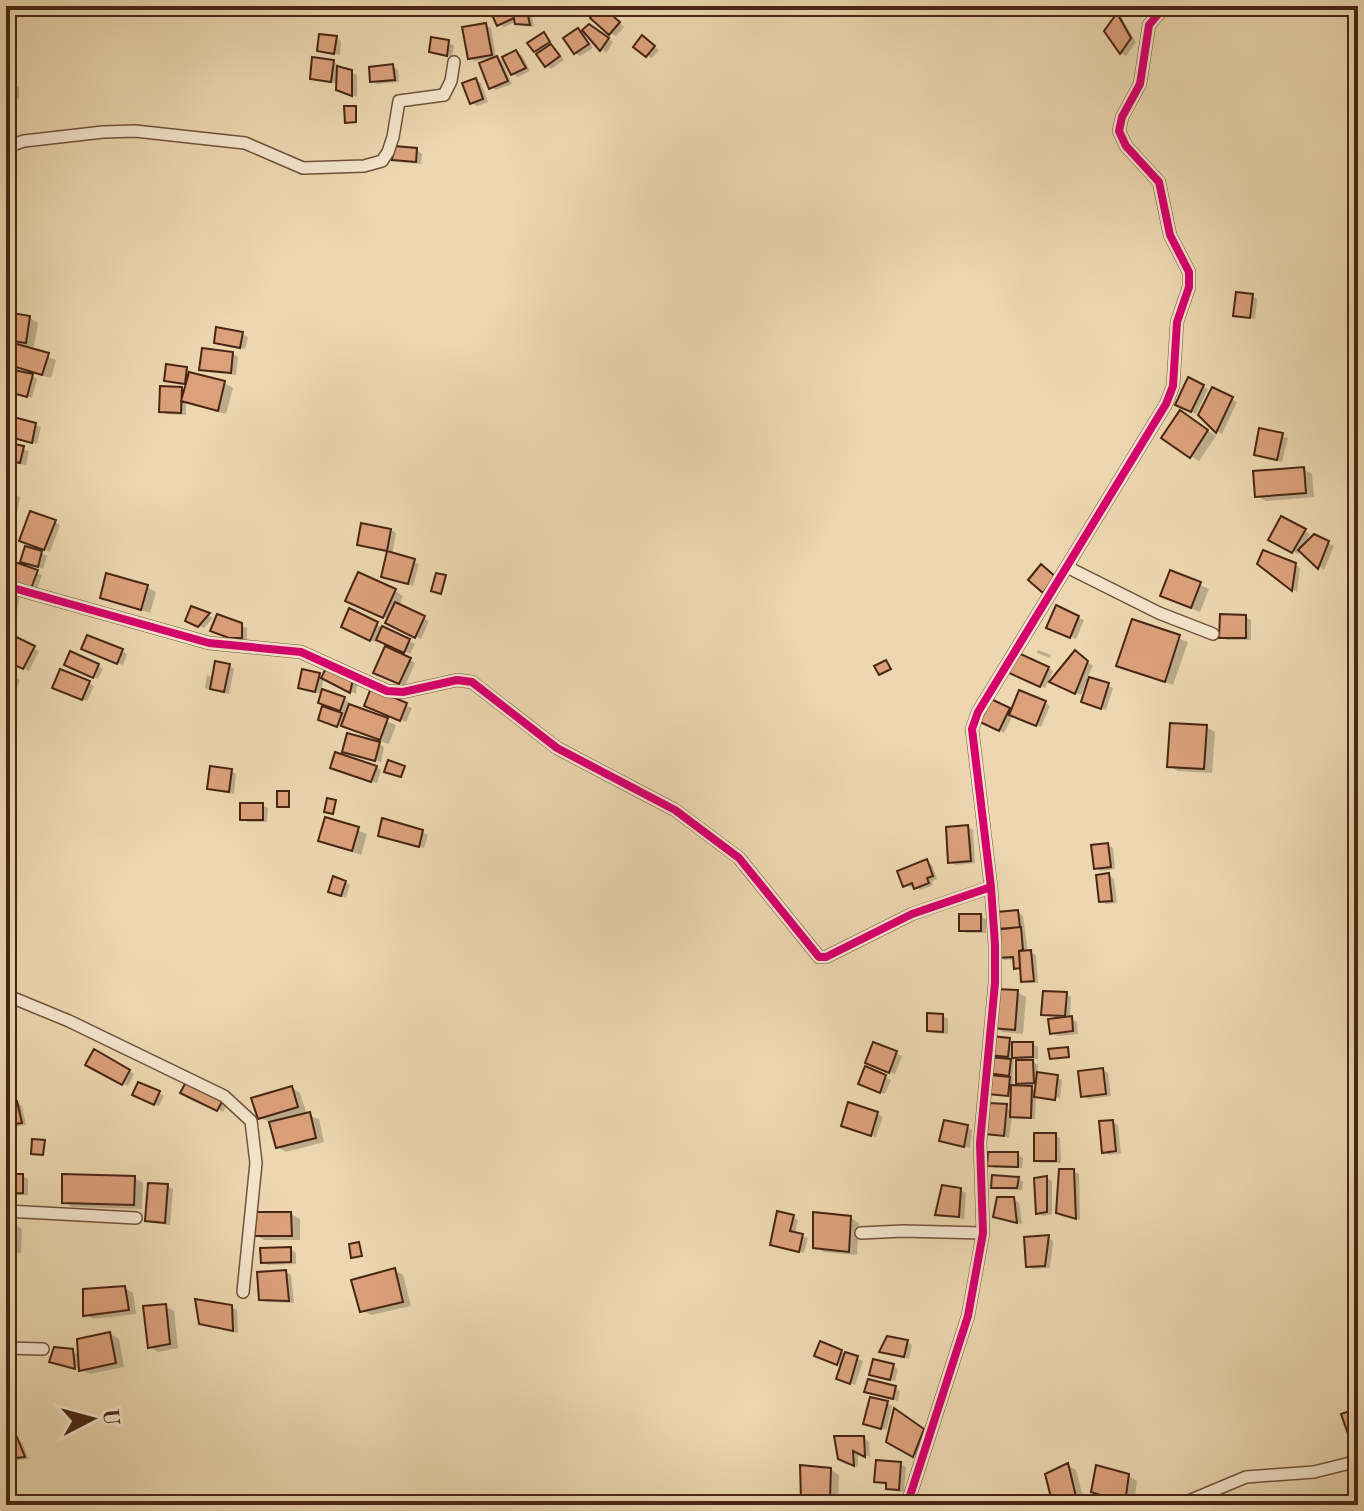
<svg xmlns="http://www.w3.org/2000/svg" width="1364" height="1511" font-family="'Old Standard TT',serif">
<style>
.shadow{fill:#0003;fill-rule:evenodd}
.building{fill:#dba17b;stroke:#482514;stroke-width:2}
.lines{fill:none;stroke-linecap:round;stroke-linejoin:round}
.minor-casing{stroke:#71523b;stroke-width:14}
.minor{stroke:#f3e5cc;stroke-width:11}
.cycleway-casing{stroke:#f3e5cc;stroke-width:13}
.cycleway{stroke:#d6006c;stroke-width:8}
</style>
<rect width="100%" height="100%" fill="#ecd7b0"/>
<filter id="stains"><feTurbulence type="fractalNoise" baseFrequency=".0025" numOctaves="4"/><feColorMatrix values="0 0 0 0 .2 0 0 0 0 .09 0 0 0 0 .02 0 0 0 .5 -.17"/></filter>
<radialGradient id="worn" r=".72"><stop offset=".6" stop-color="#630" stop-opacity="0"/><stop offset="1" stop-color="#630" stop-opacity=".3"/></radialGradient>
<path class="shadow" d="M490,6h40l4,21 -11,-1 -6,-5 -13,6 -5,-3z
M534,6h16l-10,4z
M607,6h12l-5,7 -8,-5z
M604,10l20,17 -8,9 -6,-3z
M1117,16l5,2 14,24 -10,14 -5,-3 -15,-22z
M486,25l5,3 5,29 6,4 10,23 -16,6 -5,-3v-29l-16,3 -5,-3z
M589,26l24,16 -7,11 -21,-22 -2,2 10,15 -13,8 -5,-3 3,-23 4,3z
M546,36l5,7 -2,1 7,5 8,11 -13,9 -16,-18z
M336,38l5,3 -1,14 -21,-5z
M433,39l21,6 -2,12 -21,-6z
M648,41l11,9 -7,8 -5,-3z
M516,52l6,3 8,16 -12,6 -5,-3z
M333,62l6,3 -1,3 19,7v22l-13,-5 -6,-8 -26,-6z
M393,66l5,4 1,12 -22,2 -5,-3z
M475,80l6,3 7,19 -11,4 -5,-3z
M13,86l6,1v12l-6,-1z
M6,130l6,8 -6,5z
M417,150l5,4 -1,10 -21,-2 -5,-3z
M1252,296l5,3 -2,20 -20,-5z
M6,314l24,4 8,5 -4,24 -13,-2 -1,2 36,13 -5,18 -25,-7 11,8 -5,19 -21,-7 14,-20 -19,-7z
M242,334l6,3 -3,12 -29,-7z
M233,354l5,3 -2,18 -30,-3 -5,-3z
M186,369l6,3 -1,3 33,8 9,5 -7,26 -40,-12v13l-20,-1 -5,-3 20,-22 5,3 1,-7 -21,-5z
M1189,380l19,9 -12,25 -19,-10z
M1213,390l24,12 -15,32 -5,-3z
M6,417l35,10 -4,17 -31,-8z
M1189,418l27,18 -17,25 -8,-5z
M1261,430l27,8 -6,24 -26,-8z
M6,444l23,7 -3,14 -20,-4z
M1303,469l9,5 2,23 -48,4 -9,-5z
M6,492l14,5 -3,16 -11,-2z
M1282,519l28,15 -8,13 13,-10 19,9 -10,24 -23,-20 -3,4 -27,-15z
M55,522l5,3 -10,27 -23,-9z
M391,530l5,3 -4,22 27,9 -6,22 -24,-7v-27l-29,-8z
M41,553l6,3 -4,13 -21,-8z
M6,561l36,14 -6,17 -30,-11z
M1259,564l36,1 5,3 -3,24z
M1171,572l38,17 -9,23 -29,-12z
M147,587l9,5 -6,21 -48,-16z
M6,591l14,5 -4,19 -10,-2z
M395,591l8,5 -4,10 30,15 -8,18 -33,-16v-4l-13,-8z
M192,608l21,10 -9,10 -11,-5z
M1057,608l27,12 -8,19 -22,-9z
M350,611l65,33 -5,10 -33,-16 -2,4 -27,-12z
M1246,617l5,3v20h-24l-6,-3z
M1133,621l55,21 -15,43 -54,-20z
M241,625l6,3v12h-11l-18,-7z
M8,635l31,16 -10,20 -23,-12z
M1038,650l13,5 -1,3 -13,-5z
M89,651h33l5,3 -4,11z
M1080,656l13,10 -6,12 26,10 -7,22 -18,-6 1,-20 -3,-2 -5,13 -25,-10z
M410,660l5,3 -10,23 -24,-11z
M98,666l5,3 -5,10 -26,-12z
M229,666l5,3 -5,25 -24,-6 2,-13 7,3z
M1048,668l5,3 -8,17 -30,-14z
M327,669l30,15 -1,10 -32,-16 -3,13 23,8 5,3 -1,4 48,19 -7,19 -69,-25 5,-14 -2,-10 -23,-8 19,-12 4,2z
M6,673l14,7 -7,17 -7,-3z
M89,683l5,3 -7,15 -27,-11z
M373,691l39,17 -6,14 -34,-14z
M992,701l20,10 33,-8 5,3 -9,21 -28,-12 -9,18 -21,-12z
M1206,727l9,5 -3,41 -34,-2 -9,-5z
M379,744l5,3 -3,15 -31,-8z
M376,767l5,3 -4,13 -39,-12z
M231,771l5,3 -2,20 -25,-6z
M6,790l10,5 -10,30z
M262,805l6,3 -1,14h-20l-5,-4z
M326,819l41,15 -6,21 -41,-15z
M968,827l5,3 2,33 -20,2 -5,-4z
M422,832l6,3 -4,13 -44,-13z
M1108,845l5,3 2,21 -14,2 -6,-3z
M927,862l5,3 5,14 -5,2 1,4 -12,5 -16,-5z
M1109,875l5,4 3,24 -11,1 -5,-3z
M345,882l5,3 -4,13 -11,-4z
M1018,912l5,4 5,36 8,3 2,28h-10l-5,-3 -1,-9 -6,-3v-9l-11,1 -6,-3v-43z
M980,916l6,3v14h-19l-6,-3z
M1017,992l9,5 -3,37 -20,-2 -9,-5z
M1066,994l5,3 -1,21 7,4 1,12 -20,2 -6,-3 9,-15 -18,-4z
M943,1016l5,3v15l-14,-1 -5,-3z
M1010,1040l7,4h15l6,3v12h-10l10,6v9l24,6 -2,18 -24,-2 -1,23h-18l-5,-4 -3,23 -21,-5 2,-28 22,5 1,-12 -23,-5 1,-34 8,-1 -8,-4zM1014,1057l10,5 -6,20 9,6 -14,-1zM1027,1085h11l-1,6z
M874,1044l28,12 -7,18 -23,-9z
M95,1052l39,22 -6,12 -40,-22z
M1103,1070l5,3 3,23 -23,3 -5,-3z
M885,1077l6,3 -6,14 -19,-8z
M187,1085l40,20 -4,7 -40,-20z
M292,1088l8,5 7,22 12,4 5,23 -38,10 -9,-5 -6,-25 -12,-4z
M159,1093l5,3 -5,10 -19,-8z
M17,1103l5,3 4,19 -20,3v-22z
M877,1114l6,3 -7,20 -28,-9z
M1112,1122l6,3 3,28 -12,2 -5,-3z
M967,1127l5,3 -2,18 -29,-8z
M1055,1135l5,3 1,25h-20l-5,-3z
M6,1141l4,35h12l6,3v16l-22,1z
M1017,1154l6,4 -1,10h-27l-6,-3z
M1073,1171l6,3 1,46 -22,-8z
M134,1178l9,5 -1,26 -70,-2 -8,-5z
M1047,1178l5,3v33l-9,2 -5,-3z
M1018,1179l5,3 -1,8 -24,-1 -5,-3z
M167,1186l6,3 -3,36 -18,-2 -5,-3z
M960,1190l6,3 -2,26 -27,-5z
M1014,1199l5,4 3,21 -27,-8z
M291,1214l9,5v21h-36l-8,-5z
M793,1217l5,3 -3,14 13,4 -4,15 -32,-9z
M851,1218l8,5 -2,32 -33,-3 -9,-5z
M6,1224h8l8,5 -1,24 -15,-1z
M1048,1238l5,3 -3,27 -17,1 -6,-3z
M290,1249l6,4v11l-28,1 -5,-3z
M394,1270l9,5 8,31 -40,9 -9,-5z
M286,1272l5,3 3,28 -28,-1 -5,-4z
M6,1286l7,4 3,47 -10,1z
M124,1288l9,5 3,21 -43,5 -8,-5z
M165,1306l9,5 4,37 -20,4 -8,-5z
M231,1307l6,3 1,23 -37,-11z
M110,1334l9,5 5,28 -34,7 -11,-6 -22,-4 15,-13 8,5z
M907,1342l5,3 -3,14 -27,-8z
M821,1344l42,17 -8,24 -11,-4 -2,-15 -20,-8z
M893,1366l5,3 -3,12 -18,-4z
M895,1388l5,3 -2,10 -31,-10z
M887,1403l5,3 -6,24 -20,-7z
M903,1416l28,19 -9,24 -34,-18z
M864,1438l5,4 1,15 -12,-5v15l-18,-9z
M16,1439l6,4 7,16 -23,3v-21z
M900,1464l6,3 -2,25 -11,-1 -5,-3v-4l-11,-3z
M1067,1465l9,5 9,35h-30z
M831,1470l8,5 -1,28 -26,2 -9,-5z
M1128,1476l9,5 -3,24 -41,-14z"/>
<path class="building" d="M488,6h20l6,12 -17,8z
M511,6h15l4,19 -15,-1z
M601,6l19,16 -11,13 -19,-17z
M1117,13l14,25 -11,16 -16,-23z
M486,23l6,32 -24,4 -6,-32z
M589,24l20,14 -9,13 -18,-21z
M578,28l11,16 -15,10 -11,-16z
M544,32l6,10 -16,10 -7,-9z
M319,34l18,2 -3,18 -17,-3z
M642,35l13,11 -9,11 -13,-10z
M431,37l18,3 -2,16 -18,-4z
M551,44l9,12 -15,11 -9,-13z
M516,50l10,18 -15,7 -9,-18z
M497,56l11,25 -19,8 -10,-26z
M312,57l22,3 -3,22 -21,-3z
M393,64l2,16 -25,2 -1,-15z
M337,66l15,4v26l-16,-6z
M476,78l7,21 -13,5 -8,-21z
M344,106h12v16l-11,1z
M394,146l23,2 -1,14 -24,-2z
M1236,292l17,2 -3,24 -17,-2z
M6,312l24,4 -4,27 -20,-3z
M216,327l27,5 -3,16 -26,-5z
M6,341l43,12 -7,22 -36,-11z
M202,348l31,4 -2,21 -32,-3z
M166,364l21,3 -2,17 -21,-3z
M14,370l19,4 -6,23 -18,-5z
M189,372l36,9 -7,30 -37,-10z
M1188,377l16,8 -13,27 -16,-7z
M160,386l22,1 -1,26 -22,-1z
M1212,387l21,10 -17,36 -18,-18z
M1180,410l28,20 -18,28 -29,-20z
M6,415l30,8 -4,20 -26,-7z
M1259,428l24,5 -6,27 -23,-5z
M6,442l18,4 -4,17 -14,-3z
M1304,467l2,26 -51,4 -2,-26z
M6,490l10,2 -4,20 -6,-2z
M30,511l26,9 -12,30 -25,-9z
M1281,516l25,13 -14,24 -24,-13z
M361,523l30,6 -4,22 -30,-6z
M1314,534l15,7 -11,28 -20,-19z
M25,546l17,5 -4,16 -18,-5z
M1263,550l33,13 -4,28 -35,-27z
M387,551l28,8 -7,25 -27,-7z
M6,559l32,11 -8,21 -24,-9z
M1041,564l15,13 -13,16 -15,-13z
M1170,570l31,12 -10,26 -31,-12z
M358,572l38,17 -13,29 -38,-17z
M106,573l42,12 -7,25 -41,-12z
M436,573l10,2 -5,19 -10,-3z
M6,589l9,2 -5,23 -4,-1z
M395,602l30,14 -10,22 -30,-15z
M1056,605l23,11 -9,22 -24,-10z
M191,606l19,7 -12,14 -13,-6z
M349,608l29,14 -8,19 -29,-14z
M217,614l25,9v15h-13l-19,-7z
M1220,614l26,1v23h-27z
M1132,619l48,16 -15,47 -49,-16z
M382,626l28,13 -6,14 -28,-13z
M8,633l27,13 -12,23 -17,-8z
M87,635l36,14 -6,15 -36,-15z
M385,646l26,12 -12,26 -26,-11z
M1075,650l13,11 -13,33 -26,-12z
M70,651l29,13 -6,14 -29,-13z
M1016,652l33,15 -9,20 -33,-15z
M886,660l5,9 -12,6 -5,-9z
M215,661l15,3 -6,28 -14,-3z
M327,666l26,13 -3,14 -29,-15z
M60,669l30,12 -8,19 -30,-12z
M302,669l18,4 -5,19 -17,-4z
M6,671l9,4 -8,20h-1z
M1089,677l20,6 -8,26 -20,-7z
M371,688l36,15 -7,18 -36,-15z
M322,689l23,8 -5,14 -22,-8z
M1019,690l27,11 -10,25 -27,-11z
M991,699l19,9 -11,23 -19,-9z
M349,704l39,14 -8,22 -39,-14z
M322,706l20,7 -5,14 -19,-7z
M1170,723l37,2 -3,44 -37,-2z
M347,733l33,9 -5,19 -33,-9z
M335,752l42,14 -6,16 -41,-14z
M388,760l17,6 -4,11 -17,-5z
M210,766l22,3 -3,23 -22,-3z
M277,791h12v16h-12z
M327,798l9,2 -3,14 -9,-2z
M240,803h23v17h-23z
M325,817l34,10 -7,24 -34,-10z
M382,818l41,12 -4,17 -41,-11z
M968,825l3,36 -23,2 -2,-36z
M1108,843l3,24 -17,2 -3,-24z
M927,859l6,17 -6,2 2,5 -15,6 -2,-6 -9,4 -6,-16z
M1109,873l3,28 -13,1 -3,-27z
M333,876l13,5 -5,15 -13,-4z
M1018,910l2,17 -22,2 -1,-17z
M959,914h22v17h-22z
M1021,927l2,23 -4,1 1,17 -6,1 -1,-12 -16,1 -2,-28z
M1031,950l3,31 -13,1 -2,-31z
M995,989l23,1 -3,40 -23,-2z
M1043,991l24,1 -2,24 -24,-1z
M927,1013l16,1v18l-16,-1z
M1072,1016l1,15 -23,3 -2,-15z
M991,1036l19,2 -2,19 -19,-2z
M873,1042l24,9 -8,22 -24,-10z
M1012,1042h21v15l-21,1z
M1068,1047l1,10 -19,2 -2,-10z
M94,1049l36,21 -8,15 -37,-20z
M989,1057l22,2 -2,17 -22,-3z
M1016,1060h17l1,23 -18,1z
M865,1066l21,9 -6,18 -22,-9z
M1103,1068l3,26 -25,3 -3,-26z
M1037,1072l21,3 -3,25 -21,-3z
M990,1075l20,2 -2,19 -20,-2z
M138,1082l22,9 -6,14 -22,-10z
M186,1082l37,18 -6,11 -37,-18z
M1011,1085l21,1 -1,32 -21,-1z
M292,1086l6,21 -40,12 -7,-21z
M17,1101l5,22 -16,2v-21z
M848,1102l30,10 -7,24 -30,-10z
M988,1103l19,1 -3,32 -19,-2z
M310,1112l6,26 -40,10 -7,-26z
M944,1120l24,5 -4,22 -25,-6z
M1113,1120l3,31 -14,2 -3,-32z
M1034,1133h22v28h-22z
M32,1139l13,1 -2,15 -12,-1z
M988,1152h30v15l-31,-1z
M1059,1169h15l2,50 -20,-6z
M6,1174h17v19l-17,1z
M62,1174l73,2 -1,29 -72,-2z
M992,1175l27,2 -2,11h-26z
M1047,1176v36l-11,2 -2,-36z
M148,1183l20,1 -3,39 -20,-2z
M942,1185l19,3 -2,29 -24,-2z
M997,1197h17l3,26 -24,-6z
M777,1211l17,4 -4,16 13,3 -4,18 -29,-7z
M254,1212h37l1,24h-38z
M813,1212l38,4 -2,36 -36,-4z
M6,1222h8l-1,27h-7z
M1049,1235l-4,31 -19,1 -2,-30z
M359,1242l3,14 -11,2 -2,-14z
M291,1247v15l-30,1 -1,-15z
M395,1268l8,34 -43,10 -9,-32z
M286,1270l3,31 -30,-1 -2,-28z
M125,1286l4,24 -46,6v-27z
M195,1299l37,6 1,26 -34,-7z
M166,1304l4,40 -22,4 -5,-42z
M110,1332l6,31 -37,8 -2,-32z
M887,1336l21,4 -4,17 -25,-5z
M820,1341l22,9 -5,15 -23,-9z
M54,1347l19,2 2,20 -26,-7z
M845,1352l13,4 -8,28 -14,-5z
M873,1359l21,5 -4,16 -21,-5z
M868,1379l28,7 -3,13 -29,-7z
M870,1397l18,4 -7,28 -18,-5z
M894,1408l30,21 -11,28 -27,-15z
M1358,1408v35l-6,2 -11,-31z
M834,1436h30l1,21 -12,-6 1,15 -16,-7z
M17,1437l8,20 -19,2v-20z
M876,1460l25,2 -2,28 -13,-1v-6l-12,-1z
M1068,1463l10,42h-25l-8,-31z
M800,1465l31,3 -1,31 -29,2z
M1096,1465l33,9 -4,29 -34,-11z"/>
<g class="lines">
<g class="minor-casing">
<path id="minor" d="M6,147l18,-6 79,-9 32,-1 110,12 58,25 61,-2 18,-5 6,-9 5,-15 6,-36 45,-6 7,-14 3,-19
M1067,567l92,46 54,21
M6,586l203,57 92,9 86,39 16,1 54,-12 15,2 85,66 118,62 64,48 80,99h7l86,-43 79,-27
M6,995l63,26 155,75 27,25 5,42 -13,129
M6,1211l130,7
M861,1233l42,-2 80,2
M6,1348l37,1
M907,1505l61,-189 15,-83 -3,-90 15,-160v-38l-4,-58 -19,-158 6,-17 188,-308 7,-18 4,-64 12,-35v-15l-19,-37 -11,-53 -33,-36 -7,-15 3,-14 18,-33 9,-59 16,-19
M1179,1505l67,-28 68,-5 44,-11"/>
</g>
<use href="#minor" class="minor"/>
<g class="cycleway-casing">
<path id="cycleway" d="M6,586l203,57 92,9 86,39 16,1 54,-12 15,2 85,66 118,62 64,48 80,99h7l86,-43 79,-27
M907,1505l61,-189 15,-83 -3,-90 15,-160v-38l-4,-58 -19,-158 6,-17 188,-308 7,-18 4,-64 12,-35v-15l-19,-37 -11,-53 -33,-36 -7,-15 3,-14 18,-33 9,-59 16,-19"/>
</g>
<use href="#cycleway" class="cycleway"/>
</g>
<rect width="1364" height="1511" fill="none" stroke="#ecd7b0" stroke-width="32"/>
<rect x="8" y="8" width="1348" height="1495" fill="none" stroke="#482514" stroke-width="4"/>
<rect x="16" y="16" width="1332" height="1479" fill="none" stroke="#482514" stroke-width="2"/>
<g transform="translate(92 1419) rotate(84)" stroke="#f3e5cc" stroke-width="6" paint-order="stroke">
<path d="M0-6L14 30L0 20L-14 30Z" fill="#482514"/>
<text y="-12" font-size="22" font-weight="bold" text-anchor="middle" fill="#482514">U</text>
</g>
<rect width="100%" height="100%" filter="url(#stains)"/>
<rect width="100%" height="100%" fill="url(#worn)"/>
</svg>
